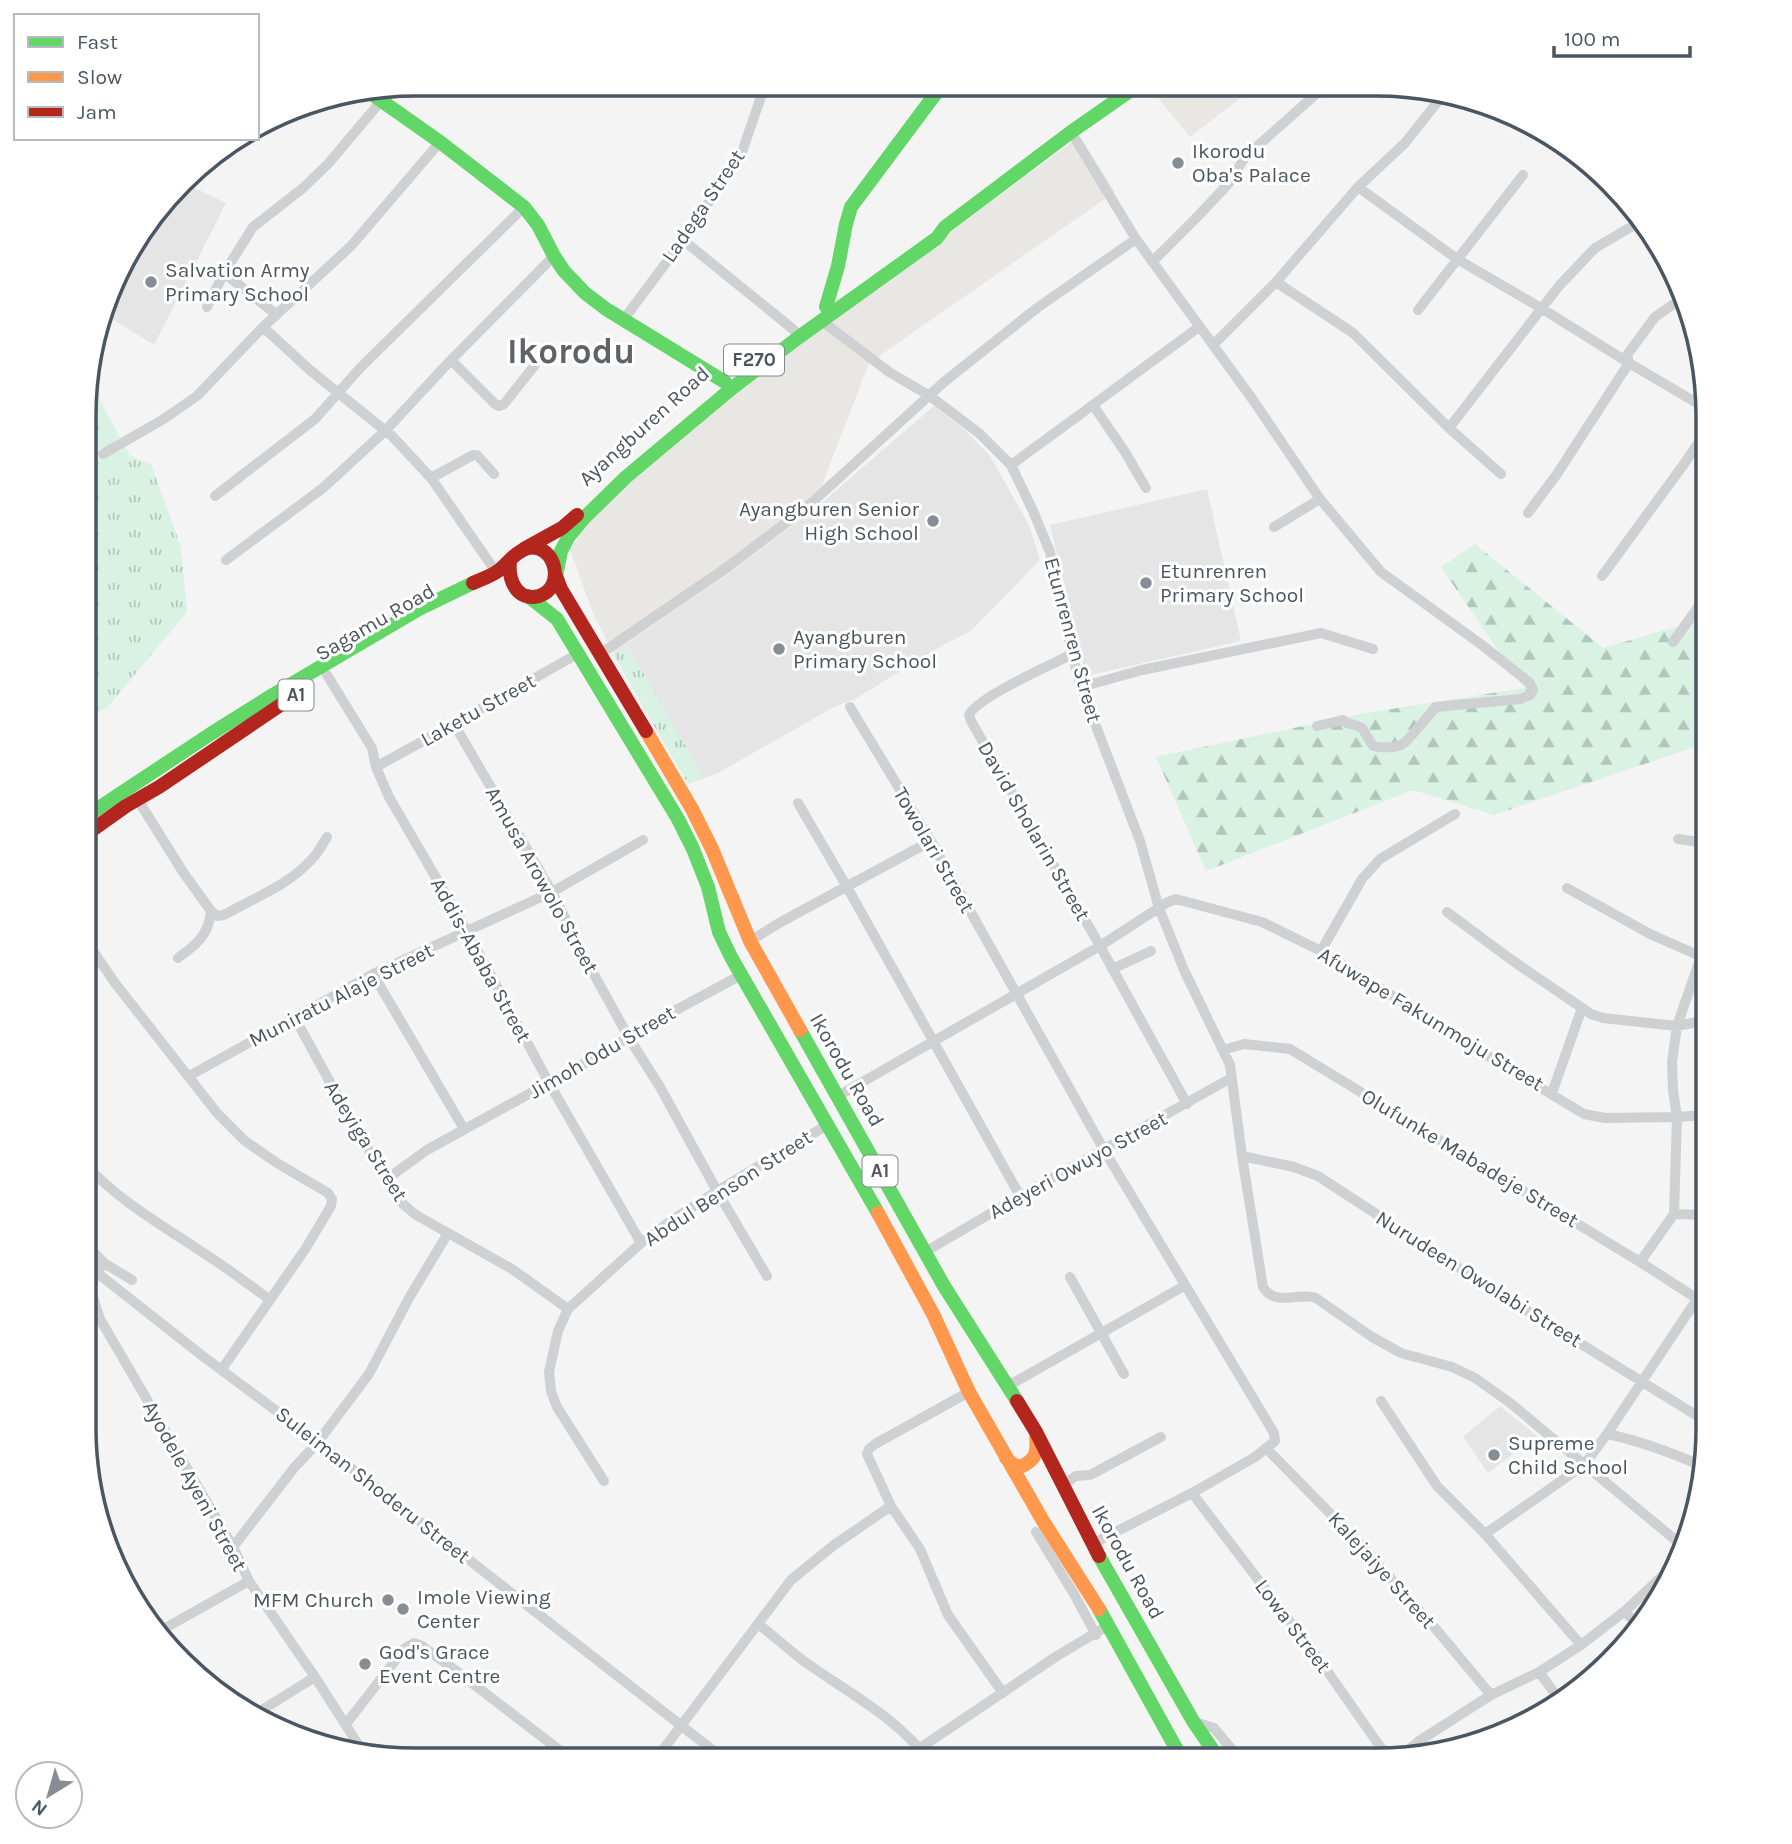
<svg xmlns="http://www.w3.org/2000/svg" width="1792" height="1844" font-family="Karla,sans-serif">
<style>
.commercial{fill:#e8e7e3}
.education{fill:#e6e5e6}
.grass{fill:url(#grass-tufts)}
.forest{fill:url(#forest-firs)}
.lines{fill:none;stroke-linecap:round;stroke-linejoin:round}
.street{stroke:#ced0d2;stroke-width:10}
.fast{stroke:#63d668;stroke-width:14}
.slow{stroke:#ff974d;stroke-width:14}
.jam{stroke:#b3261e;stroke-width:14}
.poi-dot{fill:#868d94;stroke:#fff;stroke-width:2.5}
.labels{text-anchor:middle;dominant-baseline:central;stroke-width:6;stroke-linejoin:round;paint-order:stroke}
.shield{fill:#fff;stroke:#808990;stroke-width:2}
.shield-label{font-size:19px;font-weight:bold;fill:#4a5661}
.poi-label{font-size:21px;fill:#4a5661;stroke:#fff;text-anchor:start}
.street-label{font-size:21px;fill:#4a5661;stroke:#fff}
.town-label{font-size:35px;font-weight:bold;fill:#5f6368;stroke:#fff}
.rim{fill:none;stroke:#4a5661;stroke-width:3.5}
</style>
<defs>
<pattern id="grass-tufts" width="24" height="20" patternUnits="userSpaceOnUse" patternTransform="scale(1.75)"><rect width="24" height="20" fill="#d9f2e3"/><path d="M3 7l-1-3M5 7V3M7 7l1-3M15 17l-1-3M17 17v-4M19 17l1-3" fill="none" stroke="#b2c7bb"/></pattern>
<pattern id="forest-firs" width="22" height="20" patternUnits="userSpaceOnUse" patternTransform="scale(1.75)"><rect width="22" height="20" fill="#d9f2e3"/><path d="M5 1l3.5 6h-7zM16 11l3.5 6h-7z" fill="#b2c7bb"/></pattern>
</defs>
<rect width="100%" height="100%" fill="#f4f4f4"/>
<path class="commercial" d="M1148,86h108l-66,51z
M1080,136l35,56 -246,171 -57,148 -82,63 -117,80 -20,-41 -23,-63 16,-28 104,-97z"/>
<path class="education" d="M184,183l42,20 -72,142 -50,-31 24,-64z
M934,406l31,24 25,26 39,69 11,35 -69,71 -25,12 -89,55 -23,9 -116,66 -30,11 -75,-130 117,-80 82,-63z
M1207,489l34,152 -155,35 -36,-151z
M1500,1406l37,30 -49,37 -25,-36z"/>
<path class="grass" d="M90,382l40,74 21,8 30,83 6,65 -79,95 -20,11z
M628,646l75,130 -15,8 -75,-130z"/>
<path class="forest" d="M1475,544l128,104 104,-30v125l-213,72 -81,-25 -207,81 -50,-114 204,-43 164,-26 -83,-121z"/>
<g class="lines">
<path class="street" d="M1071,132l65,107 117,161 67,99 61,73 101,73 48,38 3,7 -3,5 -10,4 -84,8c-6,6 -30,37 -35,38 -8,3 -20,3 -28,1l-11,-18 -7,-3 -8,-2 -4,-3 -26,6
M1358,187l99,72 84,49 88,55 78,46
M683,240l111,90
M1152,262l48,-48 29,-31 16,-26 79,-70
M224,273l53,42
M1276,282l77,51 96,95 52,46
M207,307l17,-34 29,-46 50,-39 25,-24 53,-63
M1418,310l105,-135
M624,319l59,-79 58,-85 24,-70
M822,321l67,51 41,24 50,38 31,31 22,46 17,41 21,98 10,37 59,154 19,67 25,62 46,95 12,91 21,131c12,20 34,5 53,11l56,39 29,16 51,14 23,11 34,24 170,141
M263,327l48,44 81,65 39,42 65,94
M1213,345l63,-63 82,-95 47,-44 38,-48
M451,360l44,44 4,2 5,-2 31,-39
M1093,405l32,47 21,36
M1449,428l110,-142 36,-38 36,-21 7,-8
M103,454l59,-34 35,-24 66,-69 88,-81 89,-104
M1011,465l188,-138
M431,478l42,-23h4l17,19
M215,496l100,-77 46,-52 163,-160
M1528,513l29,-39 72,-111 -2,-8 28,-38 29,-20
M1274,527l46,-28
M226,560l97,-72 62,-57 66,-71 103,-104
M1602,576l82,-112 23,-34
M1673,642l34,-47
M600,654l126,-86 83,-63 135,-123 93,-74 99,-69
M1072,654c-22,12 -93,42 -103,61l2,6 129,225 87,158
M327,675l45,73 4,19 13,30 78,134 82,152 92,160
M1081,687l61,-17 179,-37 52,16
M850,707l81,134 173,309 170,283 1,8 -20,16 -63,36 -100,51
M454,724l98,168 33,66 44,80 31,49 57,104 50,85
M376,767l78,-43 125,-71
M138,800l45,72 28,39 6,5 7,-1c30,-17 65,-30 88,-56 6,-6 11,-15 15,-22
M798,803l49,84 173,309
M1678,839l21,3 8,7
M1567,888l83,46 50,22
M1447,912l66,49 78,53 12,4 74,8 30,-6
M750,941l29,-18 152,-82
M87,942l28,41 102,130 28,28 32,22 51,30 4,6 -1,7 -25,42 -84,121
M1321,951l41,-72 18,-20 75,-45
M178,958c18,-13 31,-23 33,-47
M1112,969l39,-18
M373,974l91,155
M295,1018l54,99 45,75 9,12 13,11 96,54 56,40
M1223,1050l21,-6 46,5 350,213 67,43
M189,1076l184,-102 179,-82 91,-52
M1552,1093l30,-85
M838,1096l262,-150 68,-44 8,-3 86,23 59,29 162,102 101,61 21,4 72,-1 30,-2
M1242,1156l52,11 24,9 155,101 234,145
M86,1165c32,35 74,59 113,85 24,15 48,33 71,50
M387,1179l40,-29 169,-93 56,-34 89,-48
M1674,1214l33,1
M86,1244l18,19c-19,24 -12,30 -4,56l133,228 16,34 66,96 46,72
M925,1252l95,-56 211,-118
M1640,1262l34,-48 3,-97 -4,-27 -1,-28 5,-36 30,-87
M104,1263l28,17
M86,1264l114,90 118,88 406,317
M1070,1277l54,97
M1008,1386l176,-100
M969,1392l-94,52 -6,5 -2,5 24,52 29,43 28,66 55,78
M1381,1401l56,85 48,48 96,111
M1607,1434c34,7 63,18 95,32
M1267,1449l95,97 73,82 56,67
M604,1481l-47,-74 -6,-16 -2,-19 9,-41 10,-22 73,-66 31,-23 45,-29 110,-66
M1063,1485l13,-9 14,-1 4,-2 67,-36
M1192,1493l129,169 60,86 12,11
M1036,1532l38,62 22,41
M1485,1534l99,-69 23,-31 90,-135
M233,1547l61,-79 24,-26 51,-68 40,-76 39,-65
M1625,1611l11,13
M758,1624c16,12 31,26 47,38 42,30 91,55 123,97
M160,1631l89,-50
M1539,1672l23,31
M252,1716l63,-39
M1195,1722l19,6 26,31
M346,1724l59,-76 9,-5 8,3 33,24 116,89
M656,1759l135,-179 43,-35 57,-39
M911,1759l9,-11 137,-92 52,-31
M1397,1759l22,-18 72,-46 48,-23 42,-27 44,-34 47,-44"/>
<path class="fast" d="M369,92l71,50 84,65 14,18 16,31 10,15 21,22 21,16 119,73
M826,307l12,-41 8,-42 5,-17 91,-122
M556,576l5,-25 8,-15 15,-18 42,-41 105,-88 68,-52 138,-99 8,-11 126,-95 66,-46
M528,596l29,23 121,200 15,30 15,38 11,45 12,25 147,256
M88,815l124,-82 59,-37 148,-87 54,-26
M800,1030l144,256 73,115
M1099,1556l94,165 26,38
M1099,1609l83,150"/>
<path class="slow" d="M646,731l46,78 20,40 38,92 50,89
M878,1213l55,101 36,78 74,129 56,88
M1006,1458l8,7 6,2c19,-8 17,-17 16,-35"/>
<path class="jam" d="M524,549l38,-21 15,-13
M556,576l5,13 85,142
M473,583c9,-4 18,-7 25,-12 10,-8 18,-20 30,-23 28,-5 38,40 11,48 -23,6 -31,-17 -29,-35
M88,833l38,-27 33,-19 123,-83
M1017,1401l19,31 63,124"/>
</g>
<g class="poi-dot">
<circle cx="1178" cy="163" r="7"/>
<circle cx="151" cy="282" r="7"/>
<circle cx="933" cy="521" r="7"/>
<circle cx="1146" cy="583" r="7"/>
<circle cx="779" cy="649" r="7"/>
<circle cx="1494" cy="1455" r="7"/>
<circle cx="388" cy="1600" r="7"/>
<circle cx="403" cy="1609" r="7"/>
<circle cx="365" cy="1664" r="7"/>
</g>
<g class="labels">
<g class="shield">
<rect x="724" y="344.5" width="60" height="31" rx="5"/>
<rect x="278.5" y="679.5" width="35" height="31" rx="5"/>
<rect x="862.5" y="1155.5" width="35" height="31" rx="5"/>
</g>
<g class="shield-label">
<text x="754" y="360">F270</text>
<text x="296" y="695">A1</text>
<text x="880" y="1171">A1</text>
</g>
<g class="poi-label">
<text x="1192" y="151">Ikorodu<tspan x="1192" dy="24">Oba's Palace</tspan></text>
<text x="165" y="270">Salvation Army<tspan x="165" dy="24">Primary School</tspan></text>
<text x="919" y="509" text-anchor="end">Ayangburen Senior<tspan x="919" dy="24">High School</tspan></text>
<text x="1160" y="571">Etunrenren<tspan x="1160" dy="24">Primary School</tspan></text>
<text x="793" y="637">Ayangburen<tspan x="793" dy="24">Primary School</tspan></text>
<text x="1508" y="1443">Supreme<tspan x="1508" dy="24">Child School</tspan></text>
<text x="417" y="1597">Imole Viewing<tspan x="417" dy="24">Center</tspan></text>
<text x="374" y="1600" text-anchor="end">MFM Church</text>
<text x="379" y="1652">God's Grace<tspan x="379" dy="24">Event Centre</tspan></text>
</g>
<g class="street-label">
<text transform="translate(703 206) rotate(-56)">Ladega Street</text>
<text transform="translate(644 426) rotate(-42)">Ayangburen Road</text>
<text transform="translate(375 622) rotate(-30)">Sagamu Road</text>
<text transform="translate(1073 640) rotate(75)">Etunrenren Street</text>
<text transform="translate(478 710) rotate(-29)">Laketu Street</text>
<text transform="translate(1034 831) rotate(60)">David Sholarin Street</text>
<text transform="translate(934 850) rotate(60)">Towolari Street</text>
<text transform="translate(542 880) rotate(61)">Amusa Arowolo Street</text>
<text transform="translate(481 960) rotate(61)">Addis-Ababa Street</text>
<text transform="translate(341 995) rotate(-27)">Muniratu Alaje Street</text>
<text transform="translate(1431 1019) rotate(31)">Afuwape Fakunmoju Street</text>
<text transform="translate(602 1052) rotate(-30)">Jimoh Odu Street</text>
<text transform="translate(847 1070) rotate(60)">Ikorodu Road</text>
<text transform="translate(366 1141) rotate(58)">Adeyiga Street</text>
<text transform="translate(1470 1158) rotate(31)">Olufunke Mabadeje Street</text>
<text transform="translate(1078 1165) rotate(-29)">Adeyeri Owuyo Street</text>
<text transform="translate(728 1188) rotate(-33)">Abdul Benson Street</text>
<text transform="translate(1479 1279) rotate(32)">Nurudeen Owolabi Street</text>
<text transform="translate(373 1485) rotate(38)">Suleiman Shoderu Street</text>
<text transform="translate(195 1486) rotate(61)">Ayodele Ayeni Street</text>
<text transform="translate(1128 1562) rotate(61)">Ikorodu Road</text>
<text transform="translate(1382 1570) rotate(48)">Kalejaiye Street</text>
<text transform="translate(1293 1626) rotate(53)">Lowa Street</text>
</g>
<g class="town-label">
<text x="571" y="351">Ikorodu</text>
</g>
</g>
<path d="M0 0H1792V1844H0ZM416 96H1376A320 320 0 0 1 1696 416V1428A320 320 0 0 1 1376 1748H416A320 320 0 0 1 96 1428V416A320 320 0 0 1 416 96Z" fill="#fff" fill-rule="evenodd"/>
<path class="rim" d="M416 96H1376A320 320 0 0 1 1696 416V1428A320 320 0 0 1 1376 1748H416A320 320 0 0 1 96 1428V416A320 320 0 0 1 416 96Z"/>
<rect x="14" y="14" width="245" height="126" fill="#ffffff" stroke="#b7bbc0" stroke-width="2"/>
<rect x="28" y="37" width="35" height="10" fill="#63d668" stroke="#b7bbc0" stroke-width="2"/>
<text x="77" y="49" font-size="21" fill="#4a5661">Fast</text>
<rect x="28" y="72" width="35" height="10" fill="#ff974d" stroke="#b7bbc0" stroke-width="2"/>
<text x="77" y="84" font-size="21" fill="#4a5661">Slow</text>
<rect x="28" y="107" width="35" height="10" fill="#b3261e" stroke="#b7bbc0" stroke-width="2"/>
<text x="77" y="119" font-size="21" fill="#4a5661">Jam</text>
<g transform="translate(49 1795) rotate(217)"><circle r="33" fill="#ffffff" stroke="#b7bbc0" stroke-width="2"/>
<path d="M0-5L12 26L0 18L-12 26Z" fill="#868d94"/>
<text y="-10" font-size="19" font-weight="bold" text-anchor="middle" fill="#4a5661">N</text>
</g>
<path d="M1554 46v10h136v-10" fill="none" stroke="#4a5661" stroke-width="3.5"/>
<text x="1564" y="46" font-size="21" fill="#4a5661" stroke="#ffffff" stroke-width="5" paint-order="stroke">100 m</text>
</svg>
